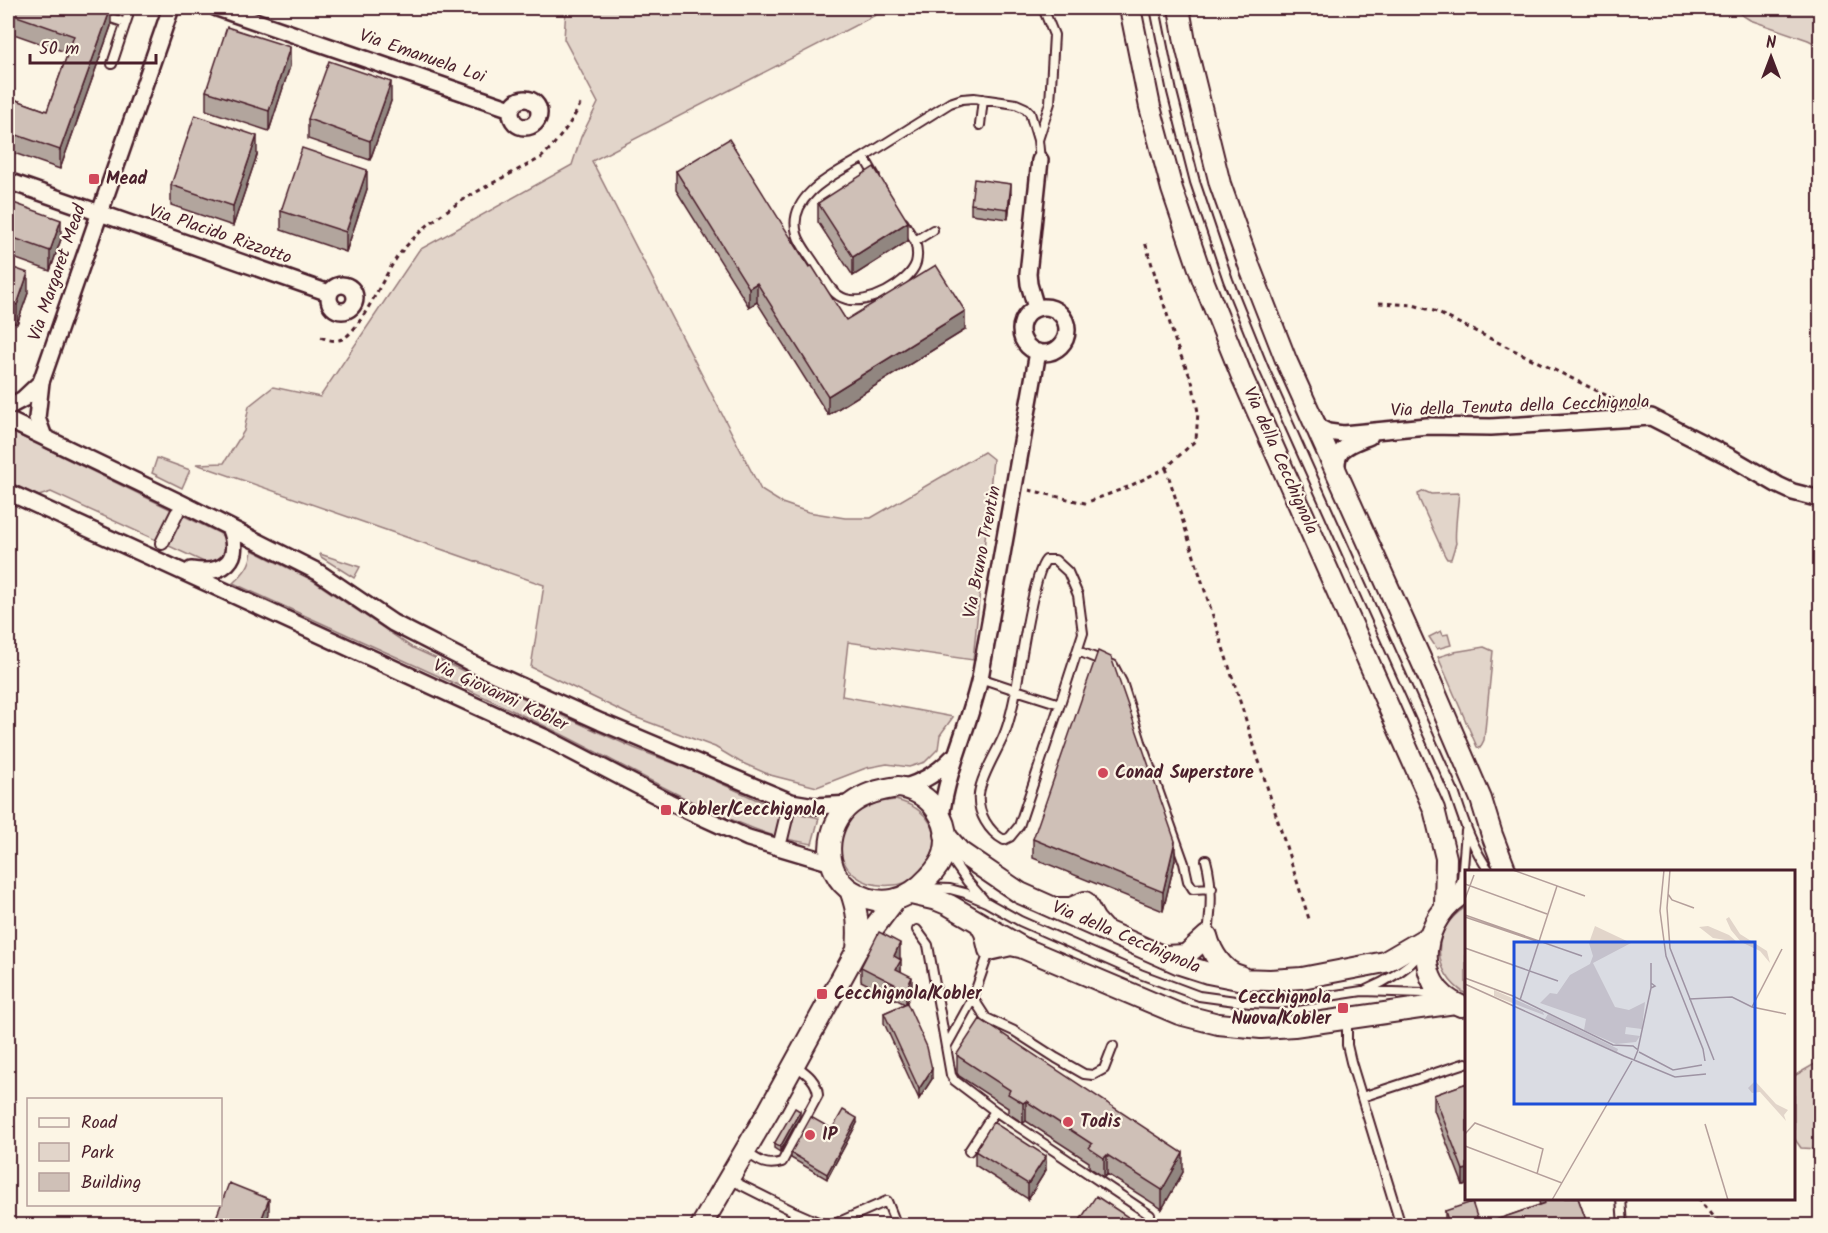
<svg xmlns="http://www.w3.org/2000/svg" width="1828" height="1233" font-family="Kalam,sans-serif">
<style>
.green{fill:#e2d5ca;stroke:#967a7a;stroke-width:1.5}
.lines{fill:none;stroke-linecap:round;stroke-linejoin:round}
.service-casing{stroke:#4a1f2b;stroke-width:12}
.pedestrian-casing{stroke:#4a1f2b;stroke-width:16}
.minor-casing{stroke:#4a1f2b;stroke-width:20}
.tertiary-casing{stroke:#4a1f2b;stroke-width:24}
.path{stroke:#4a1f2b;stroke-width:3;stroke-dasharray:4.5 4.5;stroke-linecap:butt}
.service{stroke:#fcf5e5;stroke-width:8}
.pedestrian{stroke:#fcf5e5;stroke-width:12}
.minor{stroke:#fcf5e5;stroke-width:15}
.tertiary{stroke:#fcf5e5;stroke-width:20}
.wall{fill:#b2a59d;stroke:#4a1f2b;stroke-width:1.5}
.shaded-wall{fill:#918680;stroke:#4a1f2b;stroke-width:1.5}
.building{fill:#cfc0b7;stroke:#4a1f2b;stroke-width:1.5}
.poi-dot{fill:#d1495b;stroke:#fcf5e5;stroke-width:2}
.labels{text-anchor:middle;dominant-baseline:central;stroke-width:4.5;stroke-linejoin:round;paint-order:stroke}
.street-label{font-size:18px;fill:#4a1f2b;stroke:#fcf5e5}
.poi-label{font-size:18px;font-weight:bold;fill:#4a1f2b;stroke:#fcf5e5;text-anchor:start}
.inset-road{fill:none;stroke:#b59f9b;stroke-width:1.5}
.view{fill:#1d4ed8;fill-opacity:0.15;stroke:#1d4ed8;stroke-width:3}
.inset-edge{fill:none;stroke:#4a1f2b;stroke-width:3}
</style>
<rect width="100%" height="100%" fill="#fcf5e5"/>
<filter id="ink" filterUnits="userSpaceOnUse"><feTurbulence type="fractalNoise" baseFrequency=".0167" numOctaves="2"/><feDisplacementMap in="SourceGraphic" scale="12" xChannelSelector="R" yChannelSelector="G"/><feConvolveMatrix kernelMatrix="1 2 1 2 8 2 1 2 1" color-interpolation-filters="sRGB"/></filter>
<g filter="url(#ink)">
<path class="green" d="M566,8h323l-297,153 169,329 21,13 26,9 37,6h26l113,-66 9,7 -20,201 -125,-18 -6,54 111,21 -13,18 -2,14 -13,13 -16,5 -22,-3 -21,4 -49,19 -47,-12 -30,-13 -25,-15 -83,-31 -101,-49 13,-82 -348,-121 28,-1 20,-32 5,-25 24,-19 47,10 99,-147 153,-85 9,-28 17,-34 -34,-64z
M1731,8h89v38l-12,-6 -58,-20z
M8,430l211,103c8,6 8,11 7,20l-10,9h-12l-153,-70 -12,4 -31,-14z
M157,458l33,12 -8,18 -30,-15z
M1424,491l7,3 28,-1c-1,10 -5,44 -3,50l-5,16h-4l-2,-3 -26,-57 -1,-5z
M252,550l60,30 101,68 221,100 60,23 61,28 29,11 -7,27c-79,-27 -151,-71 -226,-108 -104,-51 -212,-97 -318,-146 11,-10 18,-18 19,-33z
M320,554l40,13 -6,11 -33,-21z
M1441,631l2,4 5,-1 3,11 -14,4 -8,-12z
M1484,647l9,4 -9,89 -4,8 -3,-1 -39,-90 16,-5z
M895,800c31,7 52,33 32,64 -7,11 -19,20 -33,21 -68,7 -75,-80 1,-85z
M792,812l27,6 -7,26 -26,-5z
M1466,907v87c-35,-21 -36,-66 0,-87z
M1820,1061v88l-19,-1 -7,-10v-62z"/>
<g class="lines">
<g class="service-casing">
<path id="service" d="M1155,8l17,84 23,90 33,98 36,89 190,423c9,27 18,56 36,80
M102,15l24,8
M112,64l16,-48v-8
M980,125l3,-26
M1038,140l12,-37 4,-68 -11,-27
M864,157c-27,16 -78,38 -67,77 3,11 13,22 19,32 8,11 15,29 30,33 21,7 63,-15 70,-36 2,-7 1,-15 -1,-22
M875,176l-11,-19 86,-54 12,-4 12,-1 42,6 9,4 5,5 8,27 2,20
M903,222l12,19 18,-11
M1046,560h9l13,12 10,23 5,38 -23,71 -44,-14c4,-23 17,-116 30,-130z
M1078,651l35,14 9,17 19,60 43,121 4,18 5,8 19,-1
M980,678l36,12c-3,15 -6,31 -12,45 -7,17 -23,41 -25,59 -2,19 10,38 25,46l6,-3 9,-11 41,-122
M948,854l19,27 16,18
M1206,860c7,26 5,49 2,75
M924,888l26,1 15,4 21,9 34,19 120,53 59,22 51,7 27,1 85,-13 62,2 15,3
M1456,893l6,-13 4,-49
M917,930l11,15 23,130 3,5 41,31 155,104
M989,952l-16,46 13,20 28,13 42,27 28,16 9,1 11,-6 9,-23
M1366,990c22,-9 40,-21 57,-38
M1347,1020v25l4,17 50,164
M947,1045l26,-47
M1362,1097l104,-34
M969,1151l26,-40
M746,1152c13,9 20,15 36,10l36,-67c-1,-15 -12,-22 -23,-30
M729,1179l66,33 -6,14
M1621,1198l2,28
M795,1212l32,14
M830,1226l57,-25 10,25"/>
</g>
<g class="pedestrian-casing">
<path id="pedestrian" d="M162,543l15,-30
M781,839l7,-29"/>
</g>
<g class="minor-casing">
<path id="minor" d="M217,8l294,101
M511 113a14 14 0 1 1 28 0a14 14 0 1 1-28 0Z
M8,181l321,112
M329 298a13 13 0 1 1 26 0a13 13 0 1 1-26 0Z
M1021 330a23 23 0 1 1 46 0a23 23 0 1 1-46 0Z
M1036,308l-7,-24 -1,-10 12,-114
M8,407l15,-8 18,-17
M8,420l173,83 137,69 75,51 90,46 118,53 190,80 24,4 36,-2
M1315,420l5,8 8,4 15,2 84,-8 64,1 160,-10 79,40 48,28 15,7 27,7
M44,437l-7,-19 4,-36 130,-374
M1338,473c-6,-25 13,-29 32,-37
M8,492l538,246 123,64 79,36 84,25
M191,570c32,5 52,-9 38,-43
M903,788c20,-6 35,-15 50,-31
M941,818c6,-50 28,-91 39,-140l58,-326"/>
</g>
<g class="tertiary-casing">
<path id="tertiary" d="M1130,8l20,99 22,82 31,91 40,99 191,430 12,49 -1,49
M1179,8l6,34 35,142 30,84 36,92 140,311 55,128 11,36 14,37
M899,787c31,5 54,34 45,67 -3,9 -8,16 -15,23 -22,24 -47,32 -77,14 -31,-19 -27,-67 -1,-87 14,-11 31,-15 48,-17z
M945,835l15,17 60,41 160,71 28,9 30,6 32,1 32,-2 83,-16 43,-25
M850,890c8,21 9,38 7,60
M911,894l26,6 12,5 74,43 156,66 39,10 43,4 33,-2 161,-23
M1055,908h16l14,-6 10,18 8,9
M980,924l5,9 4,17 22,-5 9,2
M1207,936c4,16 16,36 33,40
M1164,956l22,-1 21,-19
M1461,1006c-53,-21 -39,-92 5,-114
M701,1226l68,-116 88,-160 37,-49"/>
</g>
<path class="path" d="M1379,303l34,2 21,6 188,92
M321,337c7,3 14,5 21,2 18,-7 43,-66 56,-83 35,-46 93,-72 143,-98 15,-15 32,-36 40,-56
M1166,468l143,451
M1029,490l56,13 43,-16 38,-19 30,-28 2,-28 -6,-31 -15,-34 -32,-105
M1698,1198l22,28"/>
<use href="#service" class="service"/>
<use href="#pedestrian" class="pedestrian"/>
<use href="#minor" class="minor"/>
<use href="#tertiary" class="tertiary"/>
</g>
<path class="wall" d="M8,8l103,18 -51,143 -52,-18v-54l39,14 21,-58 -60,-21z
M290,66l-21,65 -63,-21v-19z
M391,101l-21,59 -62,-21v-20z
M257,155l-24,71 -62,-21v-20z
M676,171l133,96 37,53 119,10 -137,85 -71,-113 -8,5 -73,-117z
M367,189l-21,63 -65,-22v-19z
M1011,194l-3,25 -37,-5v-10z
M8,201l53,38 -11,32 -42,-15z
M818,203l90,38 -55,35 -35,-54z
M8,266l20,27 -11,31 -9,-3z
M1033,839l142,21 -12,51 -130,-53z
M900,958l1,13 11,21 -6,11 26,76 -13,20 -35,-76v-10l21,-9 -44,-23v-14z
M957,1054l226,118 -21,37 -55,-35 -3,3 -15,-10v-5l-63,-41 -3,2 -15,-10v-5l-49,-32 -2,-3z
M1467,1083v101l-4,1 -29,-75v-15z
M800,1116l-20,36 -6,-4v-4z
M857,1123l-30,56 -36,-21v-5l41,-24z
M975,1151l71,19 -18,29 -53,-34z
M1538,1198h40l10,28h-95v-5l47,-16z
M1445,1211l35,15h-33l-2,-5z"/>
<path class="shaded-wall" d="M111,8v18l-51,143v-19z
M290,47v19l-21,65v-20z
M391,82v19l-21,59v-19z
M257,136v19l-24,71v-20z
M367,170v19l-21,63v-20z
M1011,184v10l-3,25v-10z
M61,220v19l-11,32v-20z
M908,222v19l-55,35v-19z
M28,273v20l-11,31v-19z
M757,283v19l-8,5v-19z
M965,311v19l-137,85v-19z
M1175,841v19l-12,51v-19z
M900,943v15l-6,13v-15z
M901,960v14l-5,-5z
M912,977v15l-6,12v-14z
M932,1069v10l-13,20v-10z
M1026,1101v20l-3,2v-20z
M800,1111v5l-20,36v-5z
M857,1118v5l-30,56v-5z
M1183,1153v19l-21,37v-19z
M1107,1155v19l-3,3v-19z
M1046,1156v14l-18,29v-15z
M1467,1169v15l-4,1v-15z
M269,1199v15l-4,12h-6z"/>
<path class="building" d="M8,8h103l-51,142 -52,-18v-35l39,14 27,-75 -66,-23z
M227,27l63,20 -21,64 -63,-20z
M329,61l62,21 -21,59 -62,-22z
M195,115l62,21 -24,70 -62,-21z
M729,139l80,128 3,-1 34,54 90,-55 29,46 -137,85 -71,-113 -8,5 -73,-117z
M302,148l65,22 -21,62 -65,-21z
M874,167l34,55 -55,35 -35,-54z
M974,179l37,5 -3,25 -37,-5z
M8,201l53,19 -11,31 -42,-15z
M8,266l20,7 -11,32 -9,-4z
M1098,651l13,6 64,184 -12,51 -130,-53z
M879,932l21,11 -6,13 7,4 -5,9 16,8 -6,13 -45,-23z
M907,1003l20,44 5,22 -13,20 -35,-76z
M980,1019l203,134 -21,37 -55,-35 -3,3 -15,-10 3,-4 -66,-43 -3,2 -15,-9 2,-4 -51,-33 -2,-3z
M1467,1083v86l-4,1 -29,-75z
M795,1108l5,3 -20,36 -6,-3z
M843,1110l14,8 -30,56 -36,-21 20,-36 21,12z
M993,1122l53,34 -18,28 -53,-33z
M229,1183l40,16 -10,27h-46z
M1096,1196l41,27 -2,3h-59z
M1543,1198h35l10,28h-94l-1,-5 52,-18z
M1472,1202l8,24h-30l-5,-15z"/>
</g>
<g class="poi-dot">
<rect x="88" y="173" width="12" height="12" rx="3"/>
<circle cx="1103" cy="773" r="6"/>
<rect x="660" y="804" width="12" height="12" rx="3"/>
<rect x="816" y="988" width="12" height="12" rx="3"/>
<rect x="1337" y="1002" width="12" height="12" rx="3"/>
<circle cx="1068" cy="1122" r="6"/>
<circle cx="810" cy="1135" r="6"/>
</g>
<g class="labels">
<g class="street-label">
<text transform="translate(422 57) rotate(19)">Via Emanuela Loi</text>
<text transform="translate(220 235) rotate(19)">Via Placido Rizzotto</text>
<text transform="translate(58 273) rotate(-71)">Via Margaret Mead</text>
<text transform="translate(1520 407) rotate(-2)">Via della Tenuta della Cecchignola</text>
<text transform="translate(1280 461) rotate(66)">Via della Cecchignola</text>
<text transform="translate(983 552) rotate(-79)">Via Bruno Trentin</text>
<text transform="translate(500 696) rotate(25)">Via Giovanni Kobler</text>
<text transform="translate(1126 938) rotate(23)">Via della Cecchignola</text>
</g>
<g class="poi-label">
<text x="106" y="179">Mead</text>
<text x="1115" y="773">Conad Superstore</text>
<text x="678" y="810">Kobler/Cecchignola</text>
<text x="834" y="994">Cecchignola/Kobler</text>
<text x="1331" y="998" text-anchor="end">Cecchignola<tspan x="1331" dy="21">Nuova/Kobler</tspan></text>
<text x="1080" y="1122">Todis</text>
<text x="822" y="1135">IP</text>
</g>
</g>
<g transform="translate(1465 870)">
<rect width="330" height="330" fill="#fcf5e5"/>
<path d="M264,47l11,17 27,17 3,12 -10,-12 -19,-9 -10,-12 -5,-11zM130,56l36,17 -38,20 22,44 14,3 16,-8 -3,27 -16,-2 -1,7 15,2 -4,6 -20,2 -32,-14 2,-11 -46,-16 10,-10 7,1 13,-19 20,-11 3,-8 -4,-13zM243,56l21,9 8,7 -24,-4 -14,-11zM29,120l49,22 1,3 -50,-19zM83,144l70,35 -1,3 -72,-33zM290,211l21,23 12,6 -4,5 2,6 -26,-29 -8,1 -4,-5z" fill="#e2d5ca"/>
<path class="inset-road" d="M48,0l72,26M199,0l-4,41 6,45 37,93 2,12M205,0l-3,38 3,40 44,112M0,14l82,30M203,24l4,6 22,8M0,29l9,-24M0,45l117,41M0,47l71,24M0,78l93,33M0,108l48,18 100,49 20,1 5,4 -4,10 -10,-4M0,114l159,72M186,118v-25M224,129l43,-2 20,10 34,7M55,130l37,-114M287,137l30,-58M173,179l13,-61 4,-2 -4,-3M174,182l34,18 29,-5M169,190l41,17 31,-3M240,254l23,76M0,264l10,-11 68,26 -6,25M0,276l97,37M87,330l80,-139"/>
<path class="view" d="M49,72h241v162h-241z"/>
<rect width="330" height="330" class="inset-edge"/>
</g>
<rect width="1828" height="1233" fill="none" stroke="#fcf5e5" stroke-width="30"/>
<rect x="15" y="15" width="1798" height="1203" fill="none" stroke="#4a1f2b" stroke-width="2" filter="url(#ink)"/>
<rect x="27" y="1098" width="195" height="108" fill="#fcf5e5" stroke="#b59f9b" stroke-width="1.5"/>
<rect x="39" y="1118" width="30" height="9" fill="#fcf5e5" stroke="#b59f9b" stroke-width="1.5"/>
<text x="81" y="1128" font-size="18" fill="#4a1f2b">Road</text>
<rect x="39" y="1143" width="30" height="18" fill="#e2d5ca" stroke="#b59f9b" stroke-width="1.5"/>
<text x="81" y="1158" font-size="18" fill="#4a1f2b">Park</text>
<rect x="39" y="1173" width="30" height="18" fill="#cfc0b7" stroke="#b59f9b" stroke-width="1.5"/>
<text x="81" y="1188" font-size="18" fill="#4a1f2b">Building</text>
<g transform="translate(1771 57)" stroke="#fcf5e5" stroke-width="4.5" paint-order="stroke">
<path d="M0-4.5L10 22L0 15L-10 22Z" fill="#4a1f2b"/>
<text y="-9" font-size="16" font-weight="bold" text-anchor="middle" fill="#4a1f2b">N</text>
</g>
<path d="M30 54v9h126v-9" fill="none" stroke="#4a1f2b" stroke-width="3"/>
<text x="39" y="54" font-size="18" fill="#4a1f2b" stroke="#fcf5e5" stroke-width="4.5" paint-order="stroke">50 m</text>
</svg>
